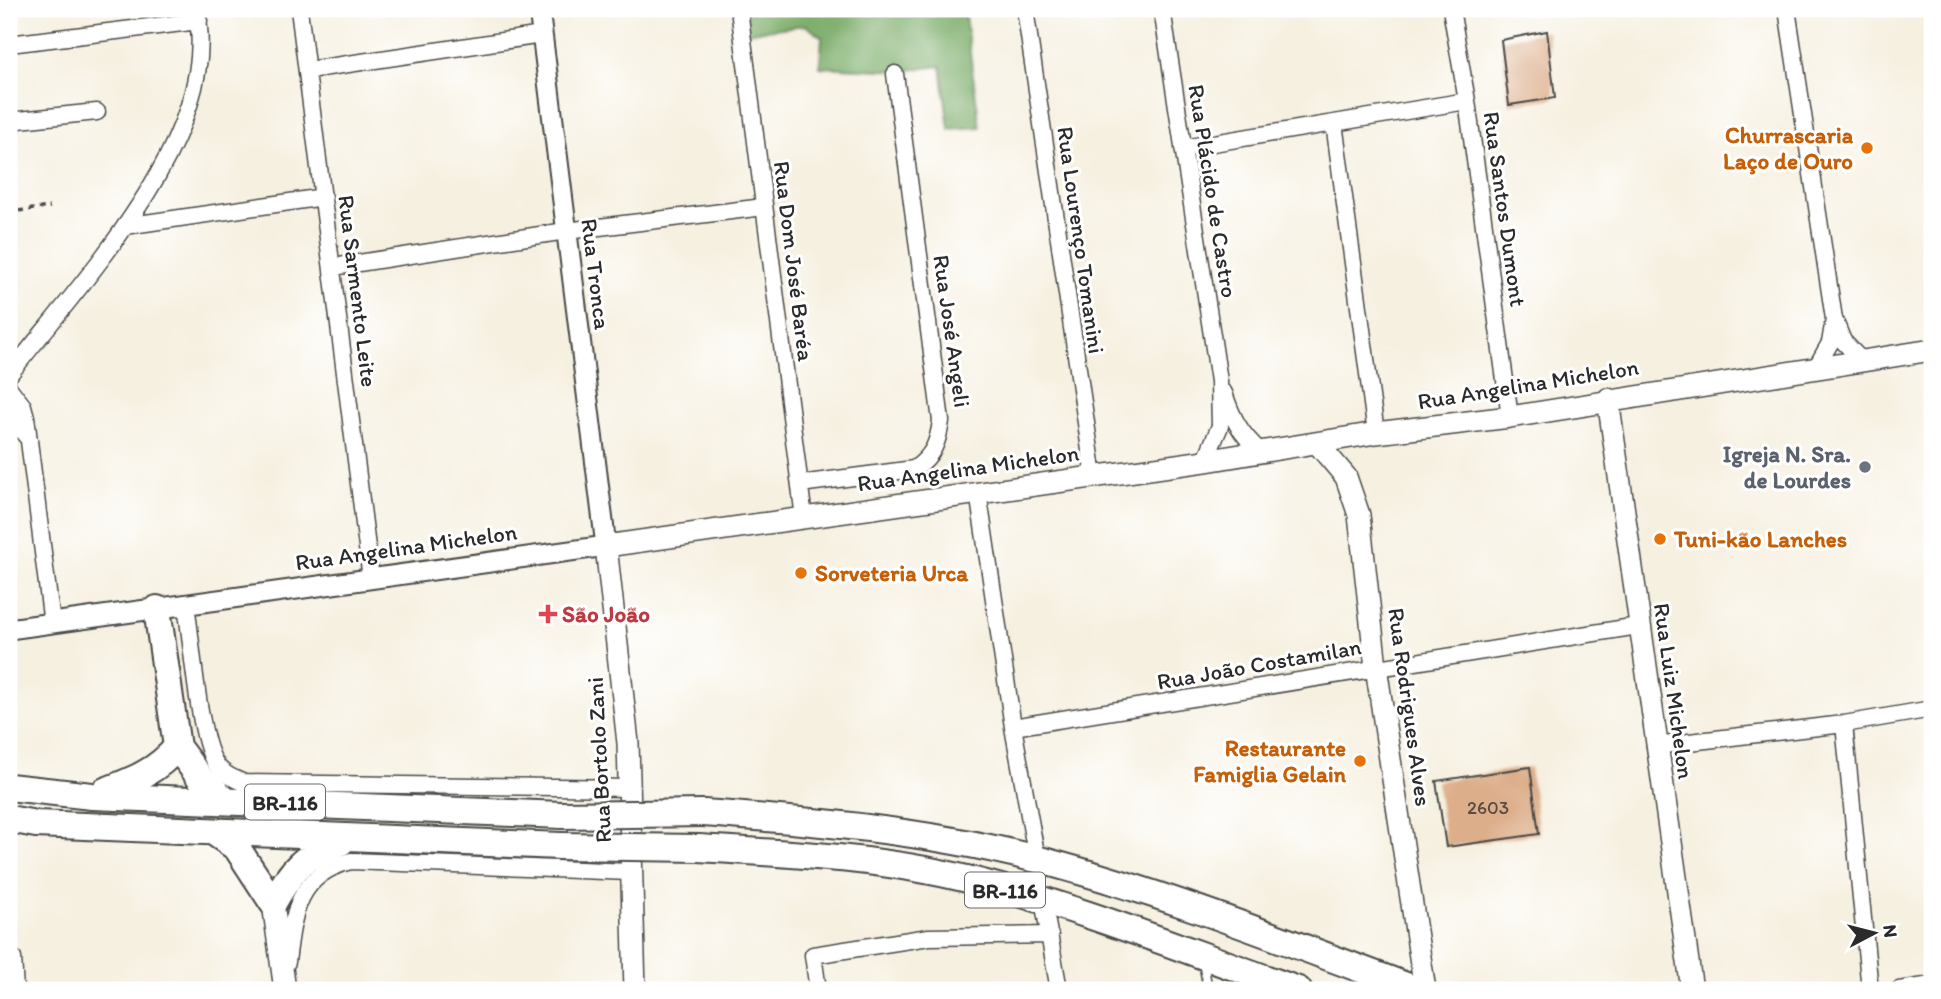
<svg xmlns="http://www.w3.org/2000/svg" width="1941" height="999" font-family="Itim,sans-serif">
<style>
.forest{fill:#7aac68;stroke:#526c4a;stroke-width:2}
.building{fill:#ddae8a}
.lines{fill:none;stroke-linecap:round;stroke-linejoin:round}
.service-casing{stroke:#494946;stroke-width:11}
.minor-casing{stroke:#494946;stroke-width:19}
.tertiary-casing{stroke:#494946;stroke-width:23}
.secondary-casing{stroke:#494946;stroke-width:24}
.trunk-casing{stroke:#494946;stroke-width:30}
.path{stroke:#494946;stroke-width:3.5;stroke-dasharray:5 5;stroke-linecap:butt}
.service{stroke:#fff;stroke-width:8}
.minor{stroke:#fff;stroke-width:16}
.tertiary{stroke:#fff;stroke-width:19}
.secondary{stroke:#fff;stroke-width:21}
.trunk{stroke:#fff;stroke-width:26}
.trunk-bridge-casing{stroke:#494946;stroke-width:30;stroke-linecap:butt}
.trunk-bridge{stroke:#fff;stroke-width:26}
.food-dot{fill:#e8710a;stroke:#fff;stroke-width:2.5}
.worship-dot{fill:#6b7280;stroke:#fff;stroke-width:2.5}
.health-dot{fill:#e0444e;stroke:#fff;stroke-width:2.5}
.labels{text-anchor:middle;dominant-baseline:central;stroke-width:6;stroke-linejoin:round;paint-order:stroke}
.number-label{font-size:19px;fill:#584c43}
.shield{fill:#fff;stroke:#6b6b6b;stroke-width:2}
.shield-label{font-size:21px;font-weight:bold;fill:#2b2b2b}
.food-label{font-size:23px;font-weight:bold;fill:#c56008;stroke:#fff;text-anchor:end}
.street-label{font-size:23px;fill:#2b2b2b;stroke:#fff}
.worship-label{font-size:23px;font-weight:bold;fill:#5b616d;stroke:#fff;text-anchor:end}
.health-label{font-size:23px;font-weight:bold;fill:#be3a42;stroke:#fff;text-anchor:start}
</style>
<rect width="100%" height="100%" fill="#fff"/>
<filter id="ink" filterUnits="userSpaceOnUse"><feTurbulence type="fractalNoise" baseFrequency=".0143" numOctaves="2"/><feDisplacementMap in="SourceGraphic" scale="14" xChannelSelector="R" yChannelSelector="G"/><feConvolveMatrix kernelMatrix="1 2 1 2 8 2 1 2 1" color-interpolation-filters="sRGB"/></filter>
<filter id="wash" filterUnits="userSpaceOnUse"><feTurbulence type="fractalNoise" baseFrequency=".00686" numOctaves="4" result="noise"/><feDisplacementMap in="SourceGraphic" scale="28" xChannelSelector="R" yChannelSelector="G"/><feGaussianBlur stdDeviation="1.57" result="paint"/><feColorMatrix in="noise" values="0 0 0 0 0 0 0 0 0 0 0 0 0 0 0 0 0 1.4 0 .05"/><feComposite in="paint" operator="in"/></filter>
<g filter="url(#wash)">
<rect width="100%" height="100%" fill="#f6f0e0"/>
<path class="forest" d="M741,9h223l16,118 -31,2 -8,-63 -40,5 -81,-4 2,-30 -17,-12 -61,8z"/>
<g id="blocks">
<path class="building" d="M1547,31l8,67 -46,7 -8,-65z
M1530,767l9,67 -93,13 -10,-66z"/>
</g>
</g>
<g filter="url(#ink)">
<use href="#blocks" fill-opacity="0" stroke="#494946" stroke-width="2"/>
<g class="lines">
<g class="service-casing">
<path id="service" d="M1203,962l5,28"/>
</g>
<g class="minor-casing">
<path id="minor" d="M299,9l72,570
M739,9l65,509
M1025,9l69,468
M1162,9l57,372 1,45 -15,35
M1451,9l16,92 43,316
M1787,9l47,310 9,22 18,19
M9,44l190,-23
M308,70l234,-35
M9,121l88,-9
M1334,123l42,310
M1183,148l284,-47
M125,226l199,-29
M333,267l233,-36 198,-24
M9,349l7,17
M1817,366l13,-23 4,-24
M9,375c71,-92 216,-242 187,-366
M9,388l14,18 3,11 26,207
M1224,393c8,24 16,41 36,58
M9,417l20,22
M800,484l114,-15c19,-13 24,-26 27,-48l-46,-347
M978,492l35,235 24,132
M186,605c6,37 12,127 28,156 6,12 19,17 30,22l386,5
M1844,724l26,266
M1013,727l625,-101
M1655,746l189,-22 88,-15
M1043,900l16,90
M13,958l2,32
M287,962c6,-48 10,-88 64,-101l279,11
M818,990l-5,-35 116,-18 121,-2
M1899,990l33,-5"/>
</g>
<g class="tertiary-casing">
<path id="tertiary" d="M9,629l597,-83 -67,-537"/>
</g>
<g class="secondary-casing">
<path id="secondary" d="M1608,399l84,591
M1317,443l29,34 13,38 17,152 49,323
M273,903l12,87
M635,990l-7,-247 -22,-197 599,-85 171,-28 134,-16 422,-67"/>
</g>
<g class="trunk-casing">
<path id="trunk" d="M157,609l20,138 24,32 23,20
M9,787l83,9 470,19
M105,791c29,-11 52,-20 72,-44
M703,813c112,8 228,18 337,47 128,34 252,84 377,130
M9,819l27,5 525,22
M215,833l22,15 36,55c20,-35 29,-47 68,-61
M699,848c90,6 180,9 268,31 113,28 222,73 331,111"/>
</g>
<path class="path" d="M9,212l41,-5
M9,931l1,11"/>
<use href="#service" class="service"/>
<use href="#minor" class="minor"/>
<use href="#tertiary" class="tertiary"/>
<use href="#secondary" class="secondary"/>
<use href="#trunk" class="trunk"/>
<g class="trunk-bridge-casing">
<path id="trunk-bridge" d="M562,815l141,-2
M561,846l138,2"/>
</g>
<use href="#trunk-bridge" class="trunk-bridge"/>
</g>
</g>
<g class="food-dot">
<circle cx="1867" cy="148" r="7"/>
<circle cx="1660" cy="539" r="7"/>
<circle cx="801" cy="573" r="7"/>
<circle cx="1360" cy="761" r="7"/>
</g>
<circle class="worship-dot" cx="1865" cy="467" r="7"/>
<path class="health-dot" d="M544.5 603.5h7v7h7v7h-7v7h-7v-7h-7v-7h7z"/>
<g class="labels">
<g class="number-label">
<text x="1488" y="807">2603</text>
</g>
<g class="shield">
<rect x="245" y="784.5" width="80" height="35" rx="5"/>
<rect x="965" y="872.5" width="80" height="35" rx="5"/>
</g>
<g class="shield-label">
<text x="285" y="802">BR-116</text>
<text x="1005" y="890">BR-116</text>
</g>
<g class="food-label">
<text x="1853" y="135">Churrascaria<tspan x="1853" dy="26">Laço de Ouro</tspan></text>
<text x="1674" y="539" text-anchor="start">Tuni-kão Lanches</text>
<text x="815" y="573" text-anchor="start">Sorveteria Urca</text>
<text x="1346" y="748">Restaurante<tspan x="1346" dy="26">Famiglia Gelain</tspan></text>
</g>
<g class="street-label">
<text transform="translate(1213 191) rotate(81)">Rua Plácido de Castro</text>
<text transform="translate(1505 209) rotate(82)">Rua Santos Dumont</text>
<text transform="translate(1081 240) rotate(82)">Rua Lourenço Tomanini</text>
<text transform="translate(794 261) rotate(83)">Rua Dom José Baréa</text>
<text transform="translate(596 274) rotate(83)">Rua Tronca</text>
<text transform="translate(358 291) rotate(83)">Rua Sarmento Leite</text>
<text transform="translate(952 331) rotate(82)">Rua José Angeli</text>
<text transform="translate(1528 384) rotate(-9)">Rua Angelina Michelon</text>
<text transform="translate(968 468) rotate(-8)">Rua Angelina Michelon</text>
<text transform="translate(406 547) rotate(-8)">Rua Angelina Michelon</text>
<text transform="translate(1259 664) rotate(-10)">Rua João Costamilan</text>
<text transform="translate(1674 691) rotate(82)">Rua Luiz Michelon</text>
<text transform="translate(1410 707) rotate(82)">Rua Rodrigues Alves</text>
<text transform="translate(599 760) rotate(-93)">Rua Bortolo Zani</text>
</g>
<g class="worship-label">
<text x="1851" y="454">Igreja N. Sra.<tspan x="1851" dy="26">de Lourdes</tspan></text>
</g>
<g class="health-label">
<text x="562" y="614">São João</text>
</g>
</g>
<rect width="1941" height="999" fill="none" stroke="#fff" stroke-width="35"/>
<g transform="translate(1874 933) rotate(83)" stroke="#ffffff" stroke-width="5" paint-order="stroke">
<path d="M0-5L12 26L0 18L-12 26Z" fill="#2b2b2b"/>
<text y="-10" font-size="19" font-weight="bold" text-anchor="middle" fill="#2b2b2b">N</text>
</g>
</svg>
